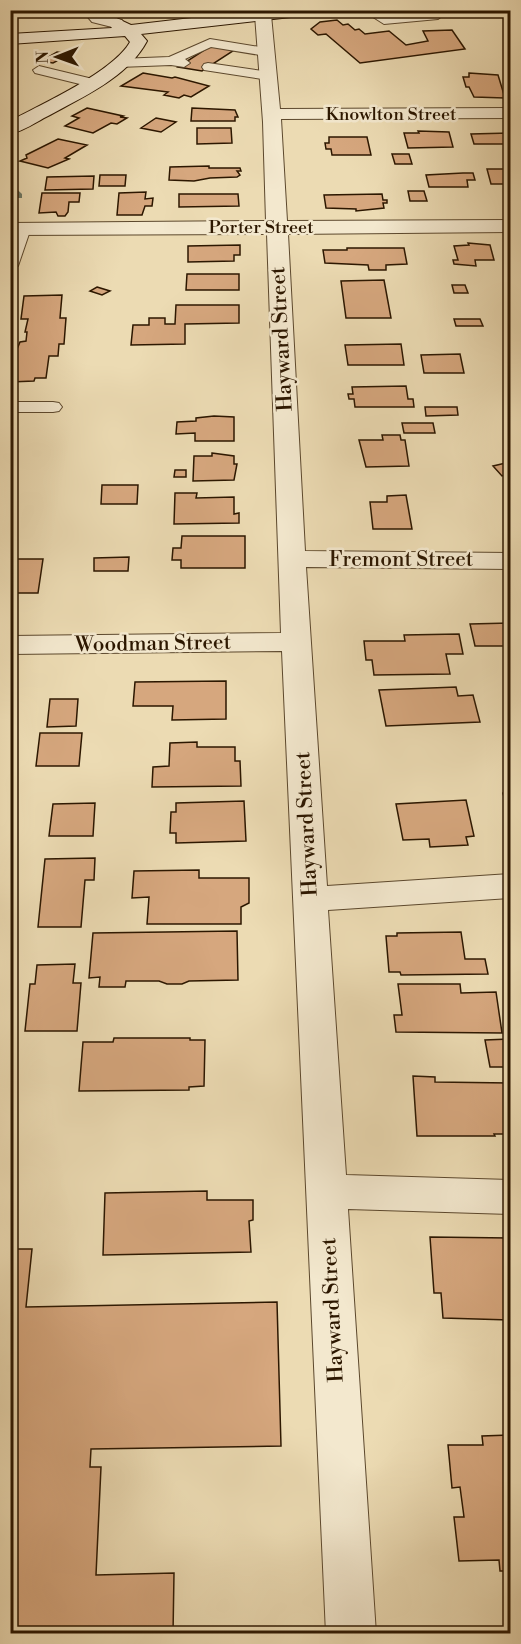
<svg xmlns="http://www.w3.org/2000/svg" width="521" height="1644" font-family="'Libre Bodoni',serif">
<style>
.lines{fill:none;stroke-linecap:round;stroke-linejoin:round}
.stream{fill:#6d7967;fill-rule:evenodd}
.building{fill:#d6a77e;stroke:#2c1700;stroke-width:1.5}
.lane-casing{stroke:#5c482d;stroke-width:2}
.street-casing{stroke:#5c482d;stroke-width:2}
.secondary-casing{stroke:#2c1700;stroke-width:2}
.lane{fill:#f3e8ce;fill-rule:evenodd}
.street{fill:#f3e8ce;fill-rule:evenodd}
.secondary{fill:#f3e8ce;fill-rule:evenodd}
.labels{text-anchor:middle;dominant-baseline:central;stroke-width:5;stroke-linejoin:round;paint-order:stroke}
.far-street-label{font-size:18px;fill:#2c1700;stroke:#f3e8ce}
.street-label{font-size:21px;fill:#2c1700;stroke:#f3e8ce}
</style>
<rect width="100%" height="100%" fill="#ecdbb3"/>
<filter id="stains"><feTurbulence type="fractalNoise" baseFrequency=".00333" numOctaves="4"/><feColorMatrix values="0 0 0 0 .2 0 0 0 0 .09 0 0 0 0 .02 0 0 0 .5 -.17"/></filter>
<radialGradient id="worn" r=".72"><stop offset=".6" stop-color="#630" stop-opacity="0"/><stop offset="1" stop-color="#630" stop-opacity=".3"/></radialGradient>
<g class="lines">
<path class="stream" d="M10,183l12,11v4h-6l-6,-7z"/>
</g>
<path class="building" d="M10,10h25l2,3 -27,2z
M337,20l6,5 5,-1 7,6 4,-1 6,5 24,-3 17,14 22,-4 -5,-10 29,-1 13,19 -105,14 -34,-29 -8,1 -7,-6 9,-7z
M212,45l24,4 -34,22 -24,-4z
M57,52l13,2 -17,9 -12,-2z
M143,73l29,5 3,-1 34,9 -18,11 -7,-2 -5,3 -15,-3 4,-3 -47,-6z
M469,73l29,2 7,23 -31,-1 -5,-10h-3l-3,-10h6z
M87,108l36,8 -3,1 7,1 -10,6 -6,-1 -18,10 -28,-7 14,-8 -7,-2z
M192,108l43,2 3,7h-3v4h-44z
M156,118l20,4 -15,10 -20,-4z
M197,128h34l1,15 -35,1z
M418,131l31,1 4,15 -45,1 -4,-15h15z
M510,133v11h-36l-3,-10z
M329,137h38l4,18h-39l-1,-6h-5l-1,-6h4z
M58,139l29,6 -22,13 4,1 -21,9 -28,-7 7,-3 -1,-3z
M392,154h17l3,10h-17z
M209,166v2h31l1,3h-4l3,4 -3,2 -27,1 -16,3 -25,-1 1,-13z
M487,169h23v15h-19z
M463,173h10l2,7h-8l1,7h-39l-3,-12z
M100,175h26l-1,11h-26z
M94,176l-1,13 -48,1 2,-13z
M408,191h16l3,10h-17z
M146,192l-1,7 8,-1 -1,8h-7l-3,9h-25l2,-22z
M42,193h38l-1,9h-10l-1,10 -3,4h-7l-2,-4 -17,1z
M179,194h59l1,12 -60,1z
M382,194l1,6h4v3h-4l1,5 -28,3v-2l-30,-1 -2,-13z
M468,243l22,2 4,15h-19l1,6 -22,-2 -1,-4h5l-4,-14 15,-1z
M240,245v10h-6v6l-46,1v-16z
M347,248h57l3,16 -21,1v5h-17l-1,-5 -43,-2 -2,-13h24z
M187,274h52v16h-53z
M384,280l7,38h-45l-5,-37z
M452,285h13l3,8h-14z
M97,287l13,4 -8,4 -12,-4z
M62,295l-2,23h6l-2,26h-5l-1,12h-9l-3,22h-11l-1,3 -24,1v-28h5l5,-12 6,-1 1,-9h-2l3,-13h-7l3,-23z
M176,305h63v18l-54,1v20l-54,1 2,-20h16v-7h16v6h10z
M454,319h26l3,7h-27z
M401,344l3,21h-56l-3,-20z
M460,354l4,19h-40l-3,-18z
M406,386l2,13h5l1,8h-59l-1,-8h-5l-1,-5h5l-1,-7z
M425,407h32l1,8 -32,1z
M214,416l20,1v24h-39v-8l-19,1 1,-12 19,-1v-3z
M402,423h31l2,10h-31z
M382,435h18l1,5h4l4,26 -43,1 -7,-27h24z
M212,453l22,3v8h3l-3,16 -41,1 1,-25h18z
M510,462v12l-8,2 -9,-10z
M175,470h11v7h-12z
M102,485h36l-1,19h-36z
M175,493h22l-1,5 38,-1v17l5,-1v10l-65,1z
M406,495l6,34h-39l-3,-27h17v-6z
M182,536h63v32h-64v-8h-9l1,-12h8z
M129,557l-1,14h-34v-13z
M10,559h33l-5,34h-28z
M510,623v23h-35l-5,-22z
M459,634l4,20h-17l4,20 -76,1 -2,-15h-6l-2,-19h41l-1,-6z
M226,681v38l-54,1 1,-14h-40l2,-24z
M456,687l2,9 15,-1 7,27 -94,4 -7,-36z
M50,699h28l-2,27 -29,1z
M40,733h42l-3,33h-43z
M197,742v5h38v14h5l1,25 -89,1 1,-20 16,-1 1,-23z
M510,792v28l-7,-27z
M466,800l8,36 -8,1 2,8 -38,2 -1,-8 -26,1 -7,-36z
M244,801l2,40 -70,2v-10h-6l1,-21h5v-9z
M95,803l-2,33h-44l4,-32z
M95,858l-1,22h-9l-4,47h-43l7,-68z
M199,870v8h50v25l-8,4v17h-94l2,-27 -17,1 2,-27z
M237,931l1,49 -49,1 -7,3h-15l-8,-3h-33l-1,6h-26l1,-10 -11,1 4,-45z
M461,932l4,27h20l3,15 -87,1 -1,-3h-11l-3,-36h11v-3z
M75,964l-2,19h8l-4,48h-52l5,-47h5l2,-19z
M398,984h62l1,9 35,-1 6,41 -106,-1 -2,-17h8z
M114,1038h76v2h15l-1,46 -15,1v3l-110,1 4,-49h30z
M510,1039v28h-20l-5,-27z
M413,1076l22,1v5l75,1v51h-16l1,2h-78z
M207,1191v9h46v20l-4,1 2,31 -148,3 2,-62z
M430,1237l80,1v82l-67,-2 -2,-25h-7z
M10,1249h22l-6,58 251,-5 4,144 -190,3 -1,18h11l-5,108 78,-2 -1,61h-163z
M510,1435v136h-10l-1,-11 -40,1 -5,-44h10l-4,-30 -8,1 -4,-43h35l-1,-9z"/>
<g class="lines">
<g class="lane-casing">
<path id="lane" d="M362,10h14l10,6 64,-6 -12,9 -54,5z
M210,39l56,9 6,4 -6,4 -55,-9 -26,12 5,4 -6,4 -13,-2 -52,2 -6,-4 6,-4 50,-2z
M208,63l61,9 6,4 -6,4 -65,-10 -2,-3 2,-3z
M39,66l58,14 1,3 -6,4 -57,-14 -2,-3z
M24,224l7,4 -13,38 -8,5c0,-14 -3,-43 14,-47z
M10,402h43l6,1 3,4 -3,4 -6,1h-43z"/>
</g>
<g class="street-casing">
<path id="street" d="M82,10h17l5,5 18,5 2,3 -8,5 -24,-6z
M262,10l7,2 2,3 9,94 230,-1v10l-229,1 6,102 223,-1v12l-222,2 17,317 205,2v16l-204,-2 21,319 183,-12v24l-182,12 18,265 164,5v34l-162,-5 28,425h-50l-44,-983 -272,3v-18l271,-3 -14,-399 -257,1v-12l256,-2 -3,-99 -8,-107z"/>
</g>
<g class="secondary-casing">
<path id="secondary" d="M261,10h55l-8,5 -167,19 6,7c-19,36 -64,56 -99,75 -12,6 -24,15 -38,18v-13c32,-17 103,-49 120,-79l-5,-6 -115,8v-10l102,-6 -4,-5 8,-5 15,7z"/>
</g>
<use href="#lane" class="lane"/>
<use href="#street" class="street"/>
<use href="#secondary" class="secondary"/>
</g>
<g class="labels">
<g class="far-street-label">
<text x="391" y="114">Knowlton Street</text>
<text x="261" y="227">Porter Street</text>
</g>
<g class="street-label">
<text transform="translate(282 339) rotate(-93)">Hayward Street</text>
<text x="401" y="560">Fremont Street</text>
<text transform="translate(153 644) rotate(-1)">Woodman Street</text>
<text transform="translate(307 824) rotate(-93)">Hayward Street</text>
<text transform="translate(333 1310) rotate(-93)">Hayward Street</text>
</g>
</g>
<rect width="521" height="1644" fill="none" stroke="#ecdbb3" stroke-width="36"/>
<rect x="12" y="12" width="497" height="1620" fill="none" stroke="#2c1700" stroke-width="3"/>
<rect x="18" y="18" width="485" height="1608" fill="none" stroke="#2c1700" stroke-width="1.5"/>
<g transform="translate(57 57) rotate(269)" stroke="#f3e8ce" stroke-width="4.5" paint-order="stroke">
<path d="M0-4.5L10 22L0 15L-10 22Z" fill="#2c1700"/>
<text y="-9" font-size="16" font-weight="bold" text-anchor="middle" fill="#2c1700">N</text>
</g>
<rect width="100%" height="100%" filter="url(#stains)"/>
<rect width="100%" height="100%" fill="url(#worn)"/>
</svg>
